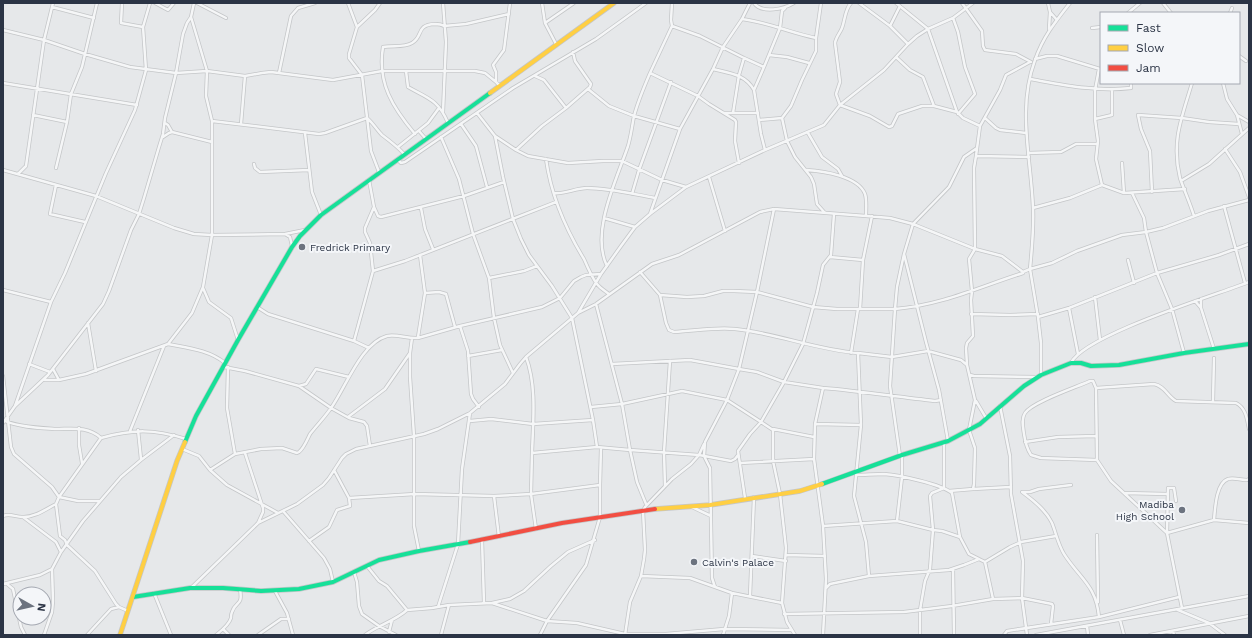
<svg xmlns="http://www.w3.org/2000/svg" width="1252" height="638" font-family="'Work Sans',sans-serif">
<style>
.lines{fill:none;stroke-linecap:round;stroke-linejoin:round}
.street-casing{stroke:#c4c6c8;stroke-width:4}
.fast-casing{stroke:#c4c6c8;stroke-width:5.5}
.slow-casing{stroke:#c4c6c8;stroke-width:5.5}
.jam-casing{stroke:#c4c6c8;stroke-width:5.5}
.street{stroke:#f5f6f7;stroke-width:2.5}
.fast{stroke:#16e098;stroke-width:4}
.slow{stroke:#ffcf43;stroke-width:4}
.jam{stroke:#f24e42;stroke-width:4}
.poi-dot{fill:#6c737f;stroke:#f4f6f9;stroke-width:1.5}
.labels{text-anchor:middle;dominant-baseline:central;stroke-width:4;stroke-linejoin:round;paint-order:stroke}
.poi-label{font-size:10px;fill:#2b3445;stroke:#f4f6f9;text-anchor:start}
</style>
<rect width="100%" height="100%" fill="#e6e8ea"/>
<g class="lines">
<g class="street-casing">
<path id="street" d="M122,3l-1,20 22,4
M155,3l13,7 6,-7
M197,3l29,15
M348,3l9,24
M443,3l3,39 -3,70
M542,3l3,20 11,21
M672,3l-1,17 1,6 28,10 44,22 20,9 -10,23 7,44 4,16
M754,3c8,11 30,6 40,0
M821,3l-5,35v13l-14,29 -11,26 -9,12 5,23 8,16 16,20 3,7 3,20 8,9
M851,3c-6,6 -6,17 -9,25 -2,5 -6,9 -7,15l5,39 -4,12 4,11 30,11 19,11 3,-1 6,-12 24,-8h12l23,6 6,6 17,8
M859,3l31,23 18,18
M896,3l32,26 29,83
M962,3l20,28 1,15 2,4 31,4 15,8
M1048,3l2,9 7,8
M1163,3l8,10
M52,7l42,11
M1128,13l12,-10
M1230,13l2,-5
M953,18l5,14 7,35 10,27 -17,20
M742,19c25,3 49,14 74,19
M545,23l29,-20
M890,26l10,-20
M1092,28l9,-1
M1049,29l1,-17
M3,30l41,10 41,14 45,13 46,6 31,-2 38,5 17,-3 9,-1 62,8 49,-9h93l10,2 11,9 3,3
M769,55l18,2 22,6
M1239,56l7,5
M896,57l14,13 13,7 11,29
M1035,59l12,-3h10l43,13
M764,67l16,-39 2,-17 3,-3
M713,69c16,4 32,5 41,21
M1099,69l-4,21v29l3,22 -2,18 6,26
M406,71l2,16c19,11 30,12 40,36
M279,73l12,-57 7,-8 17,-5
M650,73l22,-47
M535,76l9,4 22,28
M1030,79c34,6 66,13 101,9v-5
M496,82v-10l-3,-7 11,-15 6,-47
M3,83l134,22
M1192,83c-10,34 -21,58 -12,95 4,12 10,25 14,38
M1223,83l4,16 10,16 5,19
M588,89l21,17 25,10 46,13 -30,85
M477,113l18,23 21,14 12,6 40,7 35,-2h19l40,19 24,7
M724,113h34
M733,113l6,-38 5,-17
M33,115l34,7
M1237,115l12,7
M367,118c6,5 10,12 15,17 8,6 16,12 22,19
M985,118l11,10 4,2 26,3
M1095,119l17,-4v-25
M759,120l23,-2
M212,121l107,13 6,-1 42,-15
M165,123l3,2 4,7
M241,124l4,-48
M461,124l15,22 11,41
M680,129l33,-60 10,-22 19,-28 8,-16
M419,131l7,8
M305,133l7,59 9,23
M808,133l14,24 16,12 4,7
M415,134c-22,-26 -38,-51 -32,-87 10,-2 20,1 29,-4 12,-7 3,-18 23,-19 4,0 6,0 9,2l22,-2 43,-10
M163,137l6,-4 3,-1 40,10
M441,137l18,42 14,55 16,44 5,40 6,27 13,28
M398,147l30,-24 11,-15
M1225,149l15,23 9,25
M516,150l26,-24 24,-18 24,-21 1,-3 -16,-23 -2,-9
M1028,153l33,-1 15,-8h21
M1029,157l-53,-1 4,-30 20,-36 6,-15 24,-13
M546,159c5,36 19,69 38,100 3,7 9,20 13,25 3,4 8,7 12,10
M398,160l3,3 4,-1 108,-74 83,-49 50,-36
M1122,163l2,30
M254,164l1,4 5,4 49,-2
M56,168l11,-46 4,-28 11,-27 15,-64
M3,170l93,26 78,32 20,6 18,1 73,-1 20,-4
M806,170c17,1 52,6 59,24 2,6 1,15 1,22
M379,172l-8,-21 -9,-76 -13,-17v-4l8,-27 18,-17 5,-7
M18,174l8,-8 18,-126 9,-37
M709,177l16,54
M369,180l5,27 4,9 3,1 83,-21 40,-14
M1181,181l28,-17 40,-36
M56,185l-6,29 35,8
M1152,192l-2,-41 -9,-22 -3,-14 44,3 27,4 30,2
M554,193c8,2 22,-5 33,-5 23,0 45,6 68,10
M1132,193l12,25 2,14 11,41 15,36 12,44
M632,194l7,-24 32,-88
M1224,206l21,77
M374,207l-9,21v4l5,11 3,28 32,-10 151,-59
M421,208l4,21 8,20
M1033,208l37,-10 32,-13 22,8 61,-4
M774,209l-17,83 -18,77 18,3 27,10 -23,40 12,8v31l7,33 6,54 -4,55 5,19 8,13
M604,218l31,9
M285,234l5,3 2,9
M904,254l-7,33 -2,22c47,-4 84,-22 128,-36
M830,257l33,3
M1128,260l6,23
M607,266c-17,-34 10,-87 21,-120 3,-10 4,-20 6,-30 4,-15 10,-29 16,-43l48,23 11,8 26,16 1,2 -1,19 4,22
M640,272l20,23 6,28 3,7 5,2c21,-1 40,-5 61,-3 41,4 81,21 123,24l3,72 -7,71 12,46 3,34
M489,278l35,-7 13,-5
M203,288l6,14 22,16 7,22
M3,290l48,12
M425,293l14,-1 7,2 9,33
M660,295l27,2 17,-1 19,-5h11l23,1 56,15 24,2h58l-5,77 10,70
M1095,297l5,43
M1201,299v9l13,41
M1195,301l6,7
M596,304l26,100 8,46 69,5 32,6 4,-2 3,-4
M257,307l11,7 86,27 15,7
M1069,308l9,46
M860,309l3,-49 9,-44
M578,313l18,-9 56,-40 27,-9 81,-43 14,-3 92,7 24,2 23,6 62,25 27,7 21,16 7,-3c2,-21 4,-41 3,-61 -2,-51 -16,-99 2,-148 8,-23 20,-38 35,-57
M971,314l39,1 28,-1
M1038,317l31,-9 88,-35 62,-18 30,-11
M88,323l8,48
M460,326l8,25 3,43 2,5 6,8
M418,337l7,-44 -5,-38
M412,338l-2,15v24l4,59v90l5,25
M354,341l19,-70
M168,344c20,4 41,6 57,19
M851,353l7,-44
M858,353l34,4 36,-6 33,9 6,5
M468,356l34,-6
M526,357c11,29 7,65 6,96l65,-6 -4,-27
M1071,363c13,-28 145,-68 178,-81
M29,364l21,8
M612,364l78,-4 49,9 -12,31 -22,42 -1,14 6,12 2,110 3,9
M224,367l21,4 54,15 32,22 18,10 15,4 3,4 3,20
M228,367l-1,41 8,46
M53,369l6,11
M970,375l4,1 63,1
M1041,375v-32l-3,-26 -8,-48 22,-6 25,-12 45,-16 24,-3 17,-4 45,-17 41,-11
M3,376l8,71 3,7 38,33 7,10 19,4h21
M45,380h14l27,-6 82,-30 24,-31 11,-26 9,-52v-114l-6,-25 1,-25 -16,-54
M299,386l7,-2 10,-15 33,8
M823,388c37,3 74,9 112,13l6,-1
M1096,388l58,-4c11,2 13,12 22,17l60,2c10,5 11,16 13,26
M976,401l10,17
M1213,401l1,-43
M15,406l36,-104 14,-29 41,-100 29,-63 11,-40 -3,-43 7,-24
M1000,406l10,50 1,38 12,67 -1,37 5,37
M591,407l31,-3 60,-13 45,9 34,22 -11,12 -12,17 7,47
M348,417l37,-28 25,-36
M3,420c13,7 38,8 53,9 16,0 32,-3 45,9
M470,421l21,-2 42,5 60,-4 -21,-102 -20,-32 -23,-31 -8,-16 -8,-20 -10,-42 -8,-41
M3,423l12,-17 33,-31 55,-71 6,-13 22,-61 8,-16 5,-16 15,-51 4,-13 2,-16 11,-45 7,-39 4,-11 4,-6 3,-14
M816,424l45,1
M79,428v17l3,18
M773,429l41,8
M138,430l3,29
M130,431l34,-85
M948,441l-9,-51 -13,-48 -22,-88 9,-30 36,-37 15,-30 13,-9
M1025,442l33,-5 38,-1
M597,447l33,3 7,32 9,22
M182,449l17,7 11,14 17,15 51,28
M245,453l18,55v4l-5,11
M532,453l-1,41 5,35
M814,459l1,-35 8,-36 -39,-6 19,-38 14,-51 6,-28 8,-10 3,-41
M1097,460l-56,-2 -10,-3c-4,-6 -6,-14 -7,-21 -1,-7 -3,-15 1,-21 7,-11 52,-26 65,-32h3l3,7 1,72 14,21 56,52 47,-13 35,3
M740,463l74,-4 9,67 3,53 -3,56
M210,470l25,-16 26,-5 21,-1 15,5 2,-1c5,-4 8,-12 11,-18 7,-9 15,-17 21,-26 15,-21 30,-65 56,-72 10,-2 21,3 31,2l42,-12 82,-19 18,-9 14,-17 7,-4 5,-2 15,-1
M856,475c9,0 18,-1 28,-1 14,1 57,10 68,19l8,44 9,17 16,8 8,37
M600,485l1,-37
M665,486l-1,-34 6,-91
M973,489l37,-2
M949,491l24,-2 1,-5 1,-36 -6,-18 6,-30 -8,-35 -1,-17 1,-5 6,-7 -2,-36 1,-9 -3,-32 6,-10 -1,-81 2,-12
M1023,492h7l9,-3 32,-4
M1124,493l43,1
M494,496l5,41
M349,498l66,-4 79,2 37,-2 69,-9v32l-14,48 -39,56 -7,14
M1176,501l-2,-13h-6l-1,45 15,75
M692,507l19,9
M283,511l41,47 6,11 3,13
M3,516c7,-3 12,1 19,1 12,1 24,-8 34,-13
M23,517l33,25 5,10
M1214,520c1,-11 2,-37 14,-41 5,-2 13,1 19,1l2,-1
M897,521l5,-44v-22
M823,526l74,-5 36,9 9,1 18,6
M1097,535l1,67
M482,540l2,63
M309,541l20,-14 8,-17 13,-4 -1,-8 -15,-28
M786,555l39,1
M752,556l34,5
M985,562l25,-15 11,-5 35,-6
M367,566l12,15 8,5 20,24 25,-2 17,-3 43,-2 18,-4 14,-8 27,-25 17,-14 27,-12
M953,569l1,66
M354,572l3,10 2,24 3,8 17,12 17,9
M641,576l49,2 42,15 50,10
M3,584l37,-9 12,-6 9,-17 22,-31 38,-44 20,-17 33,-25
M7,584l6,5 8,38 4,8
M191,588l67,-65 39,-19 26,-19 6,-7 13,-20 4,-4 10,-5 68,-15 14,-5 32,-16 35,-29 15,-20 6,-7 52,-44 23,-39 20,-28 14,-19 15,-13 36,-27 79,-37 59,-25 16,-20 44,-35 24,-26 9,-8 11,-7 25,-11 20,-15
M826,588l4,-4 39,-8 80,-6 15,-5 15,-6
M275,591l12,22 6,22
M154,593l17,42
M750,596l4,-99
M492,603l55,18 30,2 48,11h41l58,-5 67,1
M438,607l20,-63 4,-75 8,-56
M1178,610l31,13 16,12
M128,611l-9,-4 -3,-3 -21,-33 -28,-26 -2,-5 -5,-4 -4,-32 3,-7 42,-59c33,-9 53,-9 85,1
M784,614l120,-2 48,-6 41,-7 29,-1 30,6 1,2 -2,18
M1099,617l80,-20
M1120,620l4,15
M1087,626l1,9
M223,629l6,6
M1173,631l1,4
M389,632l3,-12
M44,635l8,-23 1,-11 -1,-32
M87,635l24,-26 8,-2
M216,635c5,-4 13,-10 15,-17 0,-2 0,-4 1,-6 4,-12 11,-5 8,-23
M258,635l23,-16h8
M365,635c13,-10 30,-14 42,-25
M441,635l8,-30
M625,635l5,-33 11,-26 3,-17 1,-9 -2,-39 2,-4 27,-28 19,-15 8,-9 5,-11
M723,635l6,-19 3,-23
M920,635v-25l5,-29 5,-12 3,-39 -3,-34 2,-3 12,-5v-46
M1004,635l3,-4 92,-14c-3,-32 -19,-38 -35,-63 -6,-10 -8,-21 -12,-31 -6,-13 -19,-23 -30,-31
M1036,635l213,-39
M1150,635l99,-19"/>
</g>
<g class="fast-casing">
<path id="fast" d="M185,442l11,-26 42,-76 54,-93 8,-11 21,-21 169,-122
M822,484l80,-29 46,-14 32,-17 44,-38 17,-11 30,-12h10l10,3 28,-1 65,-12 65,-9
M133,597l57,-9h33l38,3 38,-2 34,-7 46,-22 40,-9 51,-9"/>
</g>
<g class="slow-casing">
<path id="slow" d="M490,93l124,-90
M655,509l55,-4 90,-14 22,-7
M120,635l57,-174 8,-19"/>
</g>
<g class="jam-casing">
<path id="jam" d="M470,542l92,-19 93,-14"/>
</g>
<use href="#street" class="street"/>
<use href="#fast" class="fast"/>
<use href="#slow" class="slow"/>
<use href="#jam" class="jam"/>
</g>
<g class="poi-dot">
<circle cx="302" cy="247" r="4"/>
<circle cx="1182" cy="510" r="4"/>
<circle cx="694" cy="562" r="4"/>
</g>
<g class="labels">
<g class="poi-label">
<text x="310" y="247">Fredrick Primary</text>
<text x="1174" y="504" text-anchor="end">Madiba<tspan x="1174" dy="12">High School</tspan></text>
<text x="702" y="562">Calvin's Palace</text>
</g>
</g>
<rect width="1252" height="638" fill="none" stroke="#2b3445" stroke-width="8"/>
<rect x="1100" y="12" width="140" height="72" fill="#f4f6f9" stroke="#a4a8b1"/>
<rect x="1108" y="25" width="20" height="6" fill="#16e098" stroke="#a4a8b1"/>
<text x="1136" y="32" font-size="12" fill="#2b3445">Fast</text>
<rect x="1108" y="45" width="20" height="6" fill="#ffcf43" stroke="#a4a8b1"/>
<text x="1136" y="52" font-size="12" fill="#2b3445">Slow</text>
<rect x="1108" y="65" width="20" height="6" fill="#f24e42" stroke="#a4a8b1"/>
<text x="1136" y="72" font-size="12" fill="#2b3445">Jam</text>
<g transform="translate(32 606) rotate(98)"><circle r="19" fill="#f4f6f9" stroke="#a4a8b1"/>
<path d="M0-3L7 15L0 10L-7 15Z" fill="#6c737f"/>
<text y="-6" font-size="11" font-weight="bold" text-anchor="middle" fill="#2b3445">N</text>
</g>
</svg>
